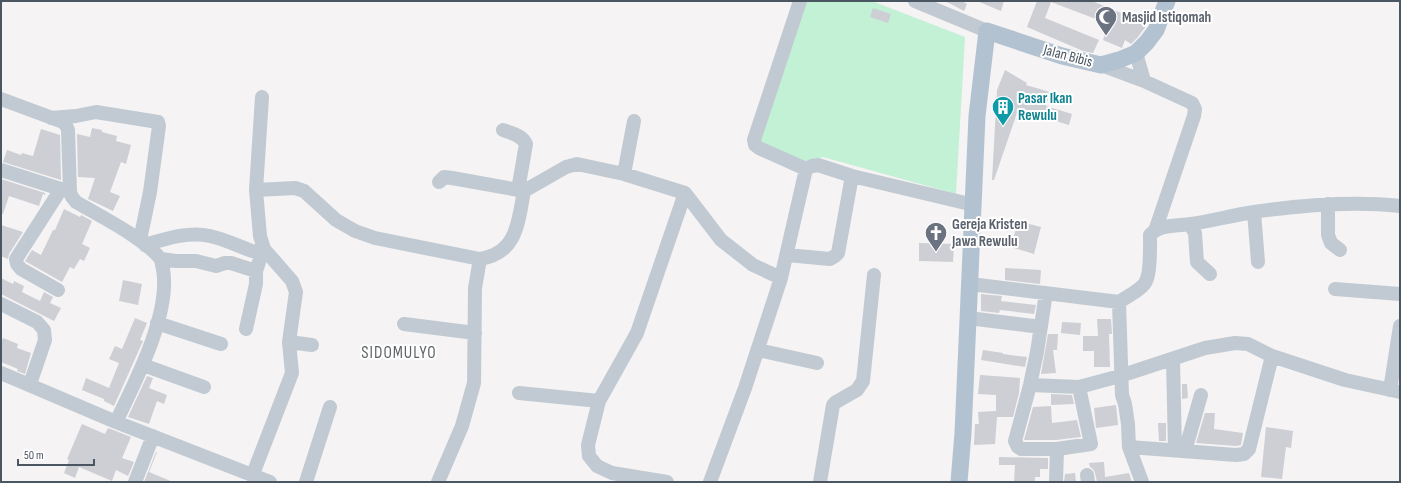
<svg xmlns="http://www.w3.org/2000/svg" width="1401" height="483" font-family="'Sofia Sans Condensed',sans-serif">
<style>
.green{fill:#c3f1d5}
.building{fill:#cdcfd5}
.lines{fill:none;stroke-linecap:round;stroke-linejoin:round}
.minor{stroke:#c1cad2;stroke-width:14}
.major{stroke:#b3c2d1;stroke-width:17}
.labels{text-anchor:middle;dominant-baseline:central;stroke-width:4;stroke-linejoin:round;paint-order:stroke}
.worship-label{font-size:15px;font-weight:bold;fill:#5b616d;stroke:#fff;text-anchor:start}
.street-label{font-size:15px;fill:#4a5661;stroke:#fff}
.culture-label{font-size:15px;font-weight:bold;fill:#0d838f;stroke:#fff;text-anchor:start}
.quarter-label{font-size:17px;letter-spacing:1px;fill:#5f6368;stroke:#fff}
</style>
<rect width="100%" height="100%" fill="#f5f3f3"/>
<path class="green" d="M805,1h67l93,36 -9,157 -133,-37 -23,7 -44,-16z"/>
<path class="building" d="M945,1h17l5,3 -3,7z
M977,1h27l-3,10z
M1037,1h55l44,18 1,-3 11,5 -2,5 -8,11 -7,7 -6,-4 -3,8 -19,-8 6,-16 -58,-22 -6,16 54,22 -6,13 -10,-2 -56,-24z
M873,8l18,6 -3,9 -18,-6z
M1005,70l22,13 -1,2 24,7 -4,14 26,8 -3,11 -51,-15 -24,70h-2l5,-90z
M92,128l10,2v2l15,4 -1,5 15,4 -5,19 -5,-2 -11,30 10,4 -7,15 -25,-12 7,-21 -17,-1 -1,-43 13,3z
M41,129l19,6 1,45 -58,-18 4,-12 14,5 1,-2 11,3z
M1,179l44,14v2l-2,-1 -4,12 -30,-10 -6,18h-2z
M64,209l16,8 1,-2 11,6 -10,23 8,4 -6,13 -4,-2 -6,10 -4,-2 -8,15 -37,-21 7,-11 9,5 12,-25h2z
M1018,221l23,6 -7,27 -23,-7z
M1,225l22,7 -14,22 -1,5 -7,-3z
M919,243l35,1 -1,18 -34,-1z
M1005,268l36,2 -1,14 -35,-4z
M1,278l12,6 1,-3 10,5 -2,6 18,9 4,-9 9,5 -3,6 11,5 -7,13 -53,-27z
M123,280l19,4 -4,21 -19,-4z
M981,294l21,2 -1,5 35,4 -2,9 -34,-4 -1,3 -18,-2z
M135,318l12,5 -7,17 3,1 -29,65 -10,-5v-2l-22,-9 4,-12 23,10 10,-25 -10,-4 6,-13 7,3z
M1097,319h14l1,15h-3l1,33h-16v-16h-11v-15h15z
M1062,322l19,1 -1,12 -19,-2z
M1048,334h10l-1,16h-4l3,23 -15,1z
M3,338l15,6 -1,4 14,5 -6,21 -8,-3 1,-2 -17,-7v-18z
M983,350l20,3v1l24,3 -2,10 -44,-7z
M980,375l40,3 -1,15 -6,24h-16l-2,27 -21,1 1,-21h4l-1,-12 18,-1v-16l-18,-1z
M147,376l6,2 -4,10 18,7 -3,9 -7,-3 -8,23 -21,-7z
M1182,384h5l1,14 -6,1z
M1051,394l21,1 2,9 -23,1z
M1116,405l2,20 -22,3 -2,-20z
M1051,406l1,17 25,-3 4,17 -25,3h-32l9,-33z
M1205,413h10l-1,16 29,4 -2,12 -5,1 -40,-3z
M1158,423h8v18h-7z
M82,424l23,10 3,-6 23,9 -9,21 12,4 -6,14 -12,-6 -4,11 -33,-14 -4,11 -11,-5 5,-13 -2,-1z
M1266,427l27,4 -2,17 -5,-1 -4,32 -21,-2z
M156,452h1l-8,20 24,10h-29z
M999,457l49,1v11h-8v8h-5v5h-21l1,-17h-16z
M1104,462l1,15 24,-4 3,9h-35l-2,-9 -2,-4 -3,-2 -1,-4z
M1075,473l1,9h-12l1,-8z"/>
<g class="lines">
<path class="minor" d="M800,1l-46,139 1,5 4,3 47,21
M915,1l72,30
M1136,53l8,28 48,22 3,6 -1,7 -39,115
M1101,65l43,16
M1,99l62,23 3,3 2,5 2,62
M51,118l25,-2 20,-4 62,10 1,4 -9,66 -10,48
M503,130c8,3 19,5 23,14l-8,46
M1,170l69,22 2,5 4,5c24,14 66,35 84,56 2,3 2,8 3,11 8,45 -28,113 -47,153
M624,174l10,-53
M439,182l5,-5 8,1 72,13
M256,190l39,-2 9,3 32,29 19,11 20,7 105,21
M1328,204v31l3,8 9,7
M1254,212l4,50
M1190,224l5,9 2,29 13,12
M145,245c20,-6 43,-14 65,-9 14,3 28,10 42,15l7,1 5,-3
M787,255l43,4 5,-3 3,-3 14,-77
M161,259l15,2h20l20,5 9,-3h6l25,8
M970,284l149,18
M1335,289l65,5
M58,290l-37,-21 -4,-5 -1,-5 45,-70
M1046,293l-9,59 -7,33 -15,56 3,6 3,2h36l34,-5 -12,-57
M1,304l36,18 7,8 1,10 -15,44
M968,318l73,9
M157,323l64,21
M404,324l71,9
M246,329l10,-45v-13l3,-9
M289,342l23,3
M758,350l59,13
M1173,359l2,91
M143,365l61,22
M1,373l115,49 154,60
M1030,385l49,2 41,-11 85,-28 30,-5 13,1 24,12 73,24 55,12
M1390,390l10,-64
M519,393l80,8
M1129,447l107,8 8,-1 5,-5 23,-93
M1185,451l16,-56
M253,474l39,-101 -3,-31 7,-50 -4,-11 -28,-32 -4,-13 -4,-46 6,-93
M1087,475l1,7
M135,482l18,-46
M306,482l24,-75
M438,482l24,-56 12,-43 1,-95 5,-29c37,-6 38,-36 44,-68l42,-24 11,-3 47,10 61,19 36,47 32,25 28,13
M667,482l-55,-9 -15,-7 -8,-10 -1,-11 11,-44 38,-68 48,-140
M710,482l35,-94 36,-110 25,-109 6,-3 6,-1 34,11 122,29
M820,482l13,-77 3,-3 21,-12 6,-9 11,-106
M1056,482l1,-33
M1142,482l-13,-35 -1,-23 -3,-20 -3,-9 -3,-93c7,-5 24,-13 27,-21 5,-9 4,-35 4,-46 9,-11 28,-9 41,-11 21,-3 42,-9 63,-12 48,-7 98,-11 146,-6"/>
<path class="major" d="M959,482l4,-49 14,-317 10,-85 75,25 39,9 18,-5 17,-7 11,-11 9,-12 11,-29"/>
</g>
<defs>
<g id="mosque-pin" transform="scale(1.15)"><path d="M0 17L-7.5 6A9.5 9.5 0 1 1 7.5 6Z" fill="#6b7280" stroke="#fff"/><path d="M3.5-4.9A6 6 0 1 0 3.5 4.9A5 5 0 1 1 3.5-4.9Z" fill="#fff"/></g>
<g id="building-pin" transform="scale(1.15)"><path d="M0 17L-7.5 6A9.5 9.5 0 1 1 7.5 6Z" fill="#0f9aa8" stroke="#fff"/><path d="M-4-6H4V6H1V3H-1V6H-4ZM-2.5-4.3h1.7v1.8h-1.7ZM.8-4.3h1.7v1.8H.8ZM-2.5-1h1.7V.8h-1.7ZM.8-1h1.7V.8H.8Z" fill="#fff"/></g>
<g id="church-pin" transform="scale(1.15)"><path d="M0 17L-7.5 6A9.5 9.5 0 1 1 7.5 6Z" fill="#6b7280" stroke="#fff"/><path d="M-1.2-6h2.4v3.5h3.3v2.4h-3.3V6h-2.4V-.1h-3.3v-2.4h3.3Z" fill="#fff"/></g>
</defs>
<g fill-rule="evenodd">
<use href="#mosque-pin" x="1106" y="17"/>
<use href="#building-pin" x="1003" y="107"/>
<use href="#church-pin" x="936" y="233"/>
</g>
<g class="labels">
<g class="worship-label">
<text x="1122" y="17">Masjid Istiqomah</text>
<text x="952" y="224">Gereja Kristen<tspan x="952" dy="17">Jawa Rewulu</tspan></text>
</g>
<g class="street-label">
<text transform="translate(1068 56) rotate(15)">Jalan Bibis</text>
</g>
<g class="culture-label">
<text x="1018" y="98">Pasar Ikan<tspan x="1018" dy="17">Rewulu</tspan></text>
</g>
<g class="quarter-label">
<text x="399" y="353">SIDOMULYO</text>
</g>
</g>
<rect width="1401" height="483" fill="none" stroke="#4a5661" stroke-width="4"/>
<path d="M18 459v6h76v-6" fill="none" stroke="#4a5661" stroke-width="2"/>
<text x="24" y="459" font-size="12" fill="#4a5661" stroke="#ffffff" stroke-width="3" paint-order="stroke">50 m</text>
</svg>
